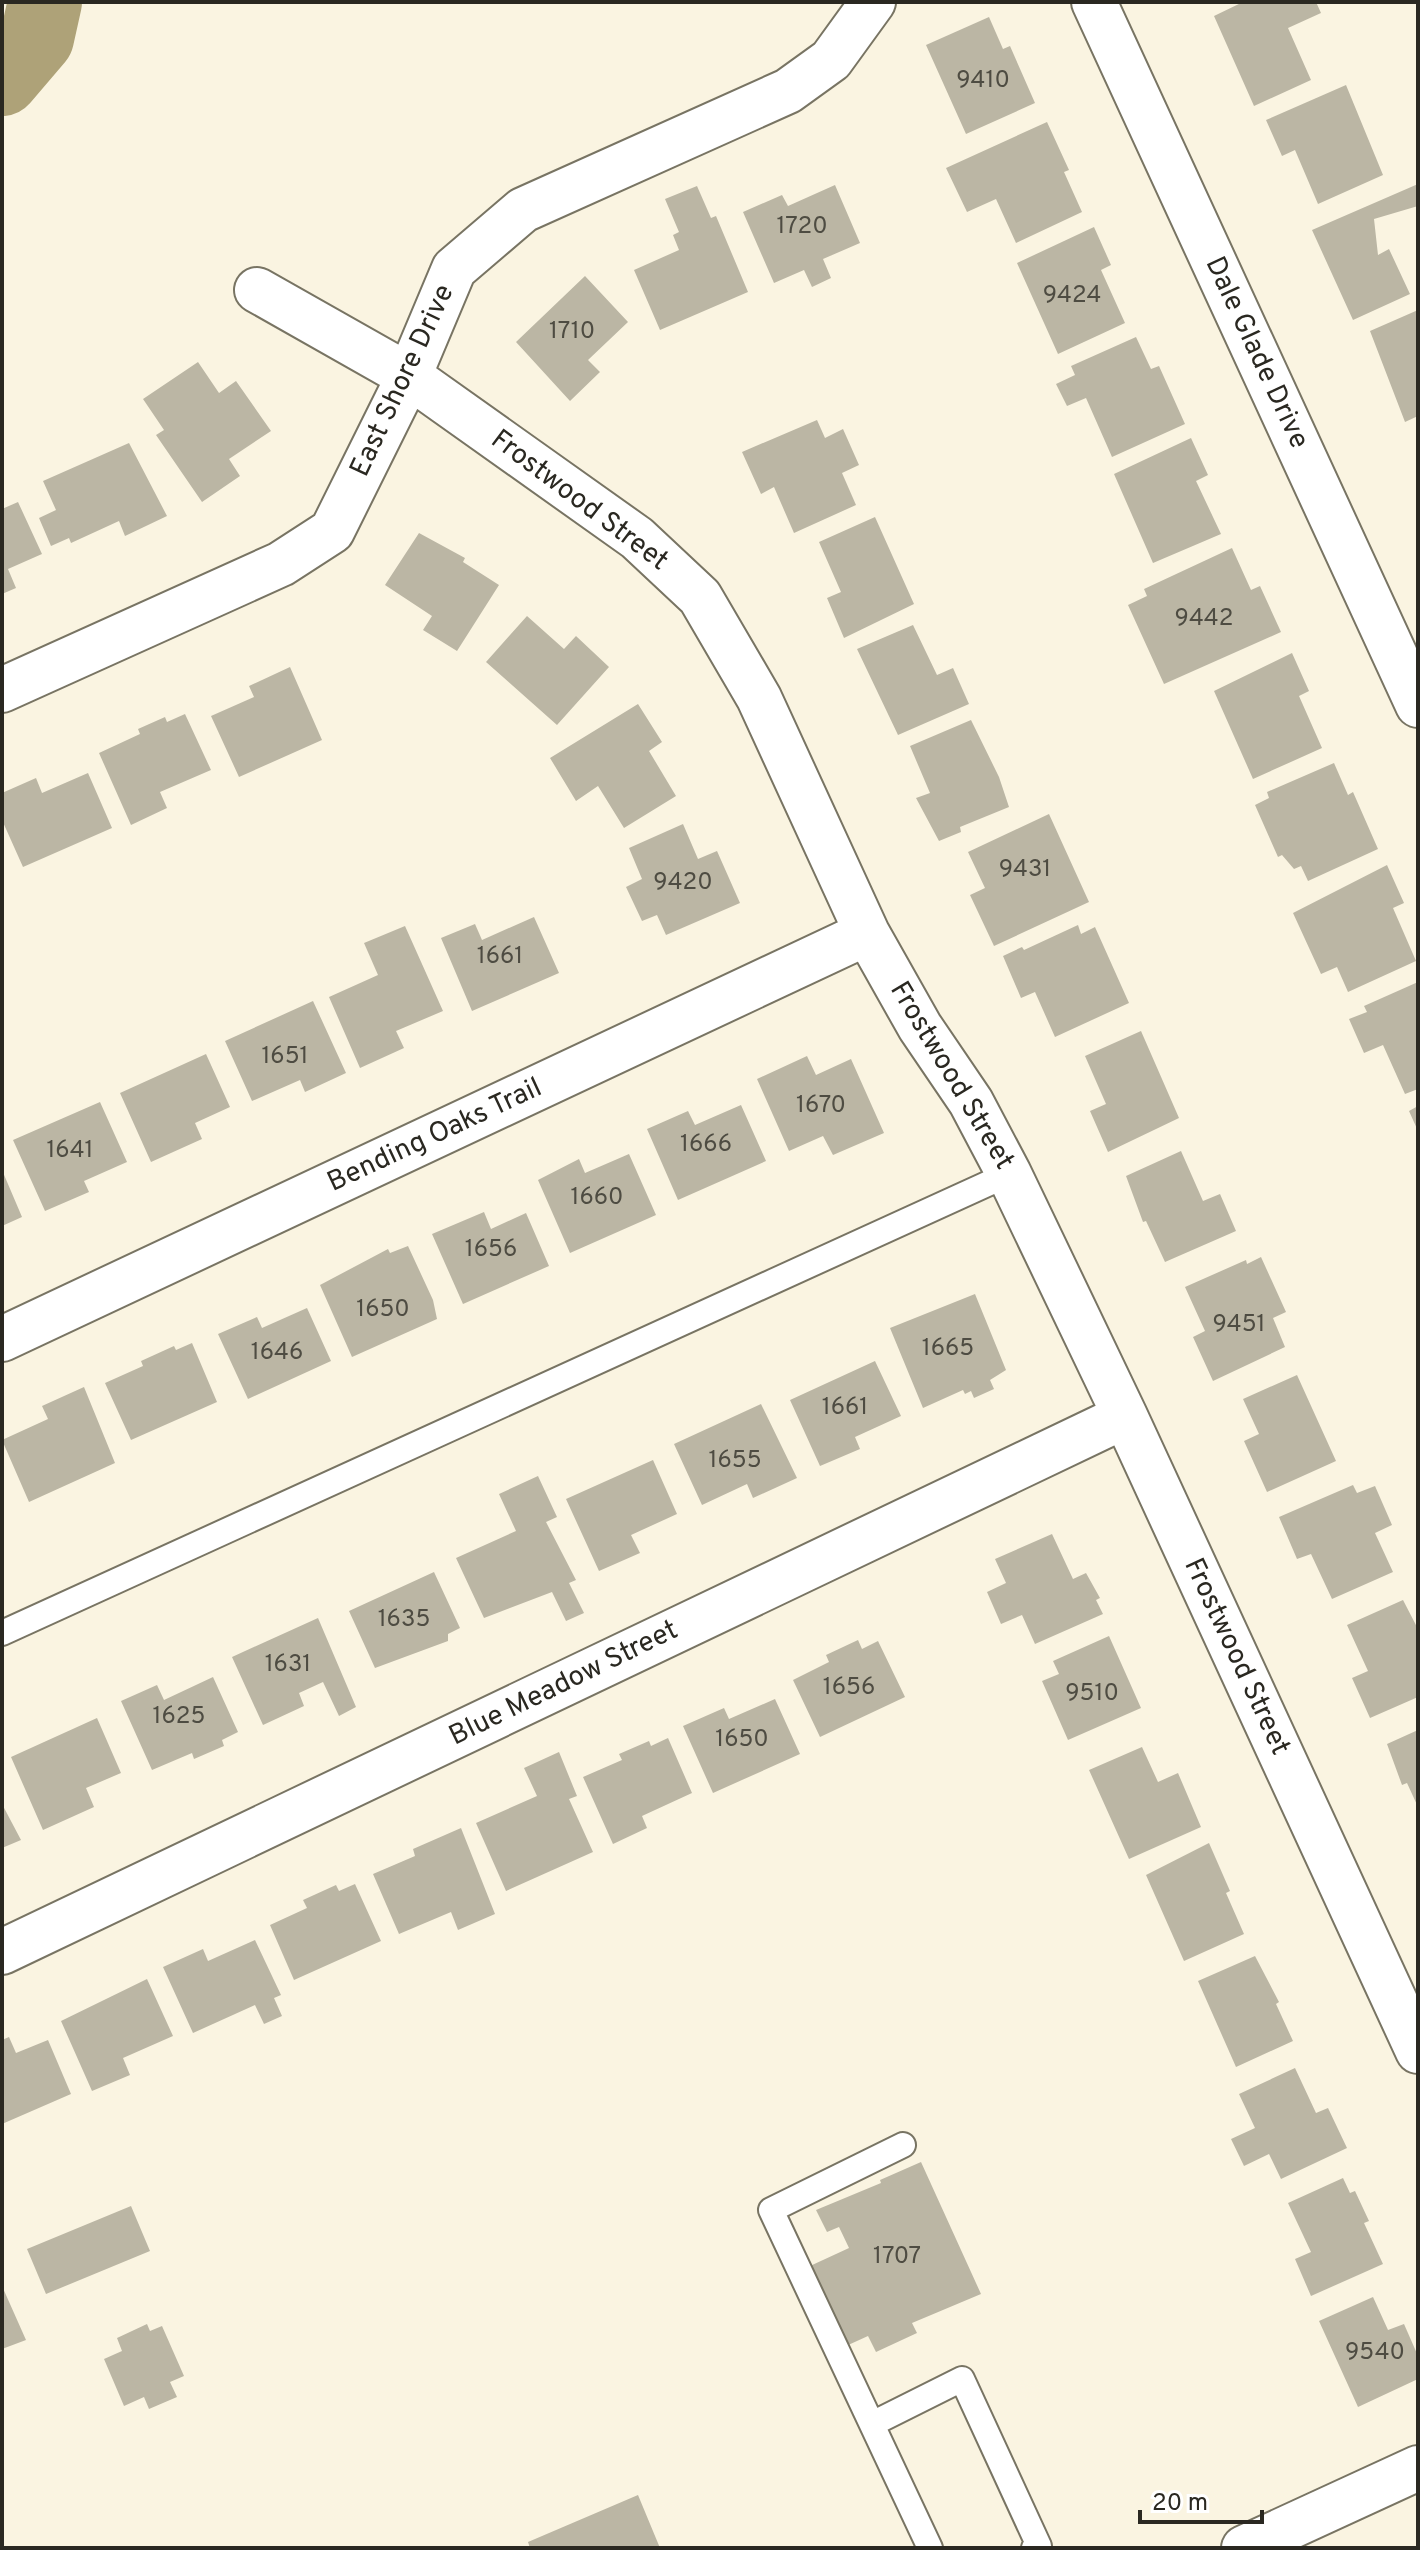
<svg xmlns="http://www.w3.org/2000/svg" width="1420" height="2550" font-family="Overpass,sans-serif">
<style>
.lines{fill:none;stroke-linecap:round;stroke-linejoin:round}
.river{stroke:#aea278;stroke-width:74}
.building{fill:#bbb6a4}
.service-casing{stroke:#787463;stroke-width:28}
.minor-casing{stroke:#787463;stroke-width:48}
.tertiary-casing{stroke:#787463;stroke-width:48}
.service{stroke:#fff;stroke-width:24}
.minor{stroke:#fff;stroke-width:44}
.tertiary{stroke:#fff;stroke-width:44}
.labels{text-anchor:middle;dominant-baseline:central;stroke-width:6;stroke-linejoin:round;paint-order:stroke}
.number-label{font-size:24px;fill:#4e4c42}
.street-label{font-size:28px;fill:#2a2821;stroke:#fff}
</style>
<rect width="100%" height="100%" fill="#faf4e1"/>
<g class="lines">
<path class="river" d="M2,79l35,-41 8,-36"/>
</g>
<path class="building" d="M1243,2h73l5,11 -33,15 23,52 -57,26 -40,-90z
M989,17l14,32 7,-3 25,57 -69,31 -40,-89z
M1346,85l37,90 -65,29 -23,-54 -13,6 -16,-36z
M1047,122l22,48 -5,2 18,40 -66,31 -20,-44 -29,13 -21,-44z
M1418,184v22l-44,13 4,36 11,-6 21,45 -57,26 -41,-90z
M835,185l25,58 -37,16 8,19 -19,9 -8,-17 -30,13 -31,-71 39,-17 6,11z
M697,186l14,32 5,-2 32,76 -88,38 -26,-60 45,-20 -6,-15 6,-3 -14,-33z
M1094,227l17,38 -10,5 24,53 -67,31 -41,-91z
M585,276l43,46 -40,38 12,12 -30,29 -54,-59z
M1418,310v106l-13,6 -35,-91z
M1136,337l15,32 8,-3 26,58 -73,33 -26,-59 -19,8 -11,-22 19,-9 -4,-9z
M198,362l21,31 17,-12 35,50 -42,28 11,17 -38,26 -46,-67 8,-5 -21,-31z
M817,420l8,18 18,-9 16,36 -17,8 14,32 -62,28 -20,-46 -13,7 -19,-42z
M1191,438l17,37 -12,6 25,53 -68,29 -39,-89z
M129,443l38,73 -42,20 -6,-15 -48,22 -2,-5 -18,8 -12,-28 17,-8 -13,-29z
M18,502l24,52 -34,15 8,19 -14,6v-85z
M875,517l39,87 -70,34 -17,-40 14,-6 -22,-50z
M419,533l46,25 -2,4 36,23 -42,66 -34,-21 9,-14 -47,-31z
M1232,548l19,42 9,-4 21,46 -117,52 -36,-79 19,-9 -3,-7z
M527,616l37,33 12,-13 33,31 -52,58 -71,-63z
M913,625l24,50 16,-7 16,36 -71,31 -41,-86z
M1292,653l17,38 -10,5 23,52 -69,31 -39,-88z
M290,667l32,73 -83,37 -28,-61 43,-19 -5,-11z
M638,704l24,38 -13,9 27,45 -52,32 -26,-42 -22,15 -26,-43z
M185,714l26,56 -51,22 7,16 -36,17 -32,-72 41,-19 -2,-5 27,-12 2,5z
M971,720l28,57 10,30 -49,20 1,5 -22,9 -23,-43 14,-5 -20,-47z
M1334,763l14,32 5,-3 25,57 -70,32 -7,-15 -7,3 -12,-14 -4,2 -23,-52 14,-7 -2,-6z
M88,773l24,55 -89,39 -21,-47v-27l34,-15 6,15z
M1049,814l40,88 -95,44 -24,-51 15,-7 -17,-36z
M683,824l15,35 19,-8 23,52 -74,32 -9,-20 -15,6 -16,-34 16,-8 -13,-31z
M1387,865l17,38 -11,5 23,53 -68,31 -11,-25 -16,7 -28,-61z
M534,917l25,56 -87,38 -31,-73 34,-14 7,16z
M1078,925l3,9 14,-7 34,76 -74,34 -20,-45 -14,6 -18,-42 19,-9 2,3z
M405,926l38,85 -47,20 8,17 -44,20 -31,-71 49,-22 -14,-32z
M1418,982v107l-13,5 -22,-49 -19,8 -15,-34 18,-7 -3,-6z
M313,1001l33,72 -41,19 -5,-12 -48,21 -27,-60z
M1141,1031l38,87 -71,34 -18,-41 16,-7 -21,-48z
M206,1054l24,53 -35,16 7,16 -51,23 -31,-69z
M807,1056l9,19 35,-16 33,74 -51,22 -10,-19 -34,15 -32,-72z
M100,1102l27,60 -43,19 5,11 -44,19 -32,-71z
M741,1105l25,56 -88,39 -31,-71 41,-18 7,14z
M1418,1106v25l-9,-20z
M1181,1151l22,50 17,-7 16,37 -71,31 -19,-41 -3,1 -17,-46z
M629,1154l27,61 -86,38 -32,-73 41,-21 6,14z
M2,1170l20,47 -20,9z
M484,1212l7,17 35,-16 23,53 -86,38 -31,-70z
M408,1246l25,54 4,19 -85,38 -32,-72 68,-36 2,4z
M1261,1257l25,55 -13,6 12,29 -72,34 -20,-44 12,-6 -20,-44 61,-27 1,4z
M975,1294l31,76 -16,10 4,9 -20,9 -3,-7 -6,3 -2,-4 -40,18 -33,-80z
M307,1308l24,53 -83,38 -30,-65 39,-17 5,11z
M192,1343l25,59 -86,38 -26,-57 38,-17 -2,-5 33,-15 2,4z
M875,1361l26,55 -46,21 5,12 -40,17 -30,-66z
M1297,1375l39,86 -69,31 -23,-51 15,-7 -16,-35z
M84,1387l31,76 -86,39 -27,-62 46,-21 -6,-13z
M761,1404l36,74 -44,20 -6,-14 -45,21 -28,-61z
M653,1460l24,54 -46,21 9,18 -41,18 -33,-72z
M538,1476l19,41 -11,5 30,58 -7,3 15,30 -18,8 -14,-29 -68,26 -28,-60 60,-27 -17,-37z
M1353,1485l4,8 18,-7 17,39 -17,8 18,39 -61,27 -21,-45 -14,5 -18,-42z
M1052,1534l21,45 13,-6 14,25 -4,2 7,14 -68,30 -13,-29 -21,9 -14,-32 19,-9 -11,-24z
M434,1572l26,56 -12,6v7l-73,27 -26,-57z
M1403,1600l15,29v68l-48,21 -18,-40 16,-7 -21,-46z
M318,1618l38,89 -17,9 -16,-34 -24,11 5,13 -41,19 -31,-68z
M1109,1636l32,72 -73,32 -26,-59 17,-7 -6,-13z
M858,1640l4,9 16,-8 27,56 -85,40 -27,-57 36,-18 -3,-7z
M213,1677l25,55 -16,8 2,6 -30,13 -2,-6 -40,17 -31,-69 36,-16 7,15z
M775,1699l25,55 -87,39 -30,-67 41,-18 5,11z
M97,1718l24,55 -35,15 8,19 -51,23 -32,-73z
M1418,1730v77l-11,-24 -5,2 -15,-41z
M668,1738l24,55 -50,23 5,12 -34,16 -30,-67 39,-17 -3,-6 30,-13 2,5z
M1142,1747l16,35 20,-9 23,54 -72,32 -40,-89z
M559,1752l18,44 -8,3 24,53 -87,39 -30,-68 61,-27 -13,-28z
M2,1804l19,36 -19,8z
M461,1828l34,86 -37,16 -7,-18 -52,22 -26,-60 42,-18 -2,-7z
M1209,1843l21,48 -4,2 18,41 -60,27 -38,-86z
M355,1884l26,57 -87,39 -24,-55 37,-17 -4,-8 33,-15 3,6z
M255,1940l26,55 -7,3 8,18 -18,8 -9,-19 -62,28 -30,-66 40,-18 5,12z
M1255,1956l24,46 -3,2 17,37 -57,26 -38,-86z
M147,1979l26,57 -50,22 7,17 -38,16 -31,-70z
M9,2037l7,16 32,-13 23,54 -69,30v-84z
M1295,2068l21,45 12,-5 19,40 -66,31 -12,-25 -25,12 -13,-27 24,-11 -16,-34z
M921,2162l60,132 -69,29 5,10 -41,19 -8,-16 -22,10 -36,-80 39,-18 -10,-21 -12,5 -11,-22 65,-27 -1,-3z
M1343,2178l7,15 5,-2 14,30 -5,2 19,41 -72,32 -16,-37 16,-7 -23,-49z
M131,2206l19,45 -104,43 -19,-45z
M2,2286l24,54 -24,9z
M1373,2297l15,33 16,-6 14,32v23l-60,28 -39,-86z
M147,2324l3,7 12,-5 22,50 -14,6 7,15 -28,12 -5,-12 -20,9 -20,-47 18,-8 -5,-13z
M638,2495l22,53h-130l-2,-6z"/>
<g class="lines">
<g class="service-casing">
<path id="service" d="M2,1633l1007,-459
M903,2145l-132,65 159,338
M872,2424l90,-45 77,167 -5,2"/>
</g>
<g class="minor-casing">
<path id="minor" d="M1094,2l324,703
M257,290l152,86 228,162 63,59 59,101 108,235 53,94 51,75 38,72 116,242 293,635
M2,690l279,-126 51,-33 77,-155 45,-107 69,-59 265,-119 43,-31 42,-58
M2,1339l865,-406
M2,1952l1123,-536"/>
</g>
<g class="tertiary-casing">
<path id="tertiary" d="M1244,2548l174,-80"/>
</g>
<use href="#service" class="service"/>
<use href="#minor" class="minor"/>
<use href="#tertiary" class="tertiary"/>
</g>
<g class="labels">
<g class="number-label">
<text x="983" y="81">9410</text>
<text x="802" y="227">1720</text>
<text x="1072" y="296">9424</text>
<text x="572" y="332">1710</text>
<text x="1204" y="619">9442</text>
<text x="1025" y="870">9431</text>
<text x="683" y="883">9420</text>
<text x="500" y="957">1661</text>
<text x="285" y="1057">1651</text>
<text x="821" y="1106">1670</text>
<text x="706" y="1145">1666</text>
<text x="70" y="1151">1641</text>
<text x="597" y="1198">1660</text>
<text x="491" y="1250">1656</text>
<text x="383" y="1310">1650</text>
<text x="1239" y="1325">9451</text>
<text x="948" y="1349">1665</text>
<text x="277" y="1353">1646</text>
<text x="845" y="1408">1661</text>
<text x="735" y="1461">1655</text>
<text x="404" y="1620">1635</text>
<text x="288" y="1665">1631</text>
<text x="849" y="1688">1656</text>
<text x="1092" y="1694">9510</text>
<text x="179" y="1717">1625</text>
<text x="742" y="1740">1650</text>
<text x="897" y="2257">1707</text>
<text x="1375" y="2353">9540</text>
</g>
<g class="street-label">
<text transform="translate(1256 353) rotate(65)">Dale Glade Drive</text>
<text transform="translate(403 381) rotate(-65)">East Shore Drive</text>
<text transform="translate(579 501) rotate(37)">Frostwood Street</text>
<text transform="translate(951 1076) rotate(59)">Frostwood Street</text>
<text transform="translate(435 1136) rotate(-25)">Bending Oaks Trail</text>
<text transform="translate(1236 1657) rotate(65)">Frostwood Street</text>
<text transform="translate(564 1684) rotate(-26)">Blue Meadow Street</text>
</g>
</g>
<rect width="1420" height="2550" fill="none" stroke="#2a2821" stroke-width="8"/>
<path d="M1140 2510v12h122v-12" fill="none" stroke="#2a2821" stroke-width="4"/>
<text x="1152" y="2510" font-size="24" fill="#2a2821" stroke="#ffffff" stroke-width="6" paint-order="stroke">20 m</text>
</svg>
